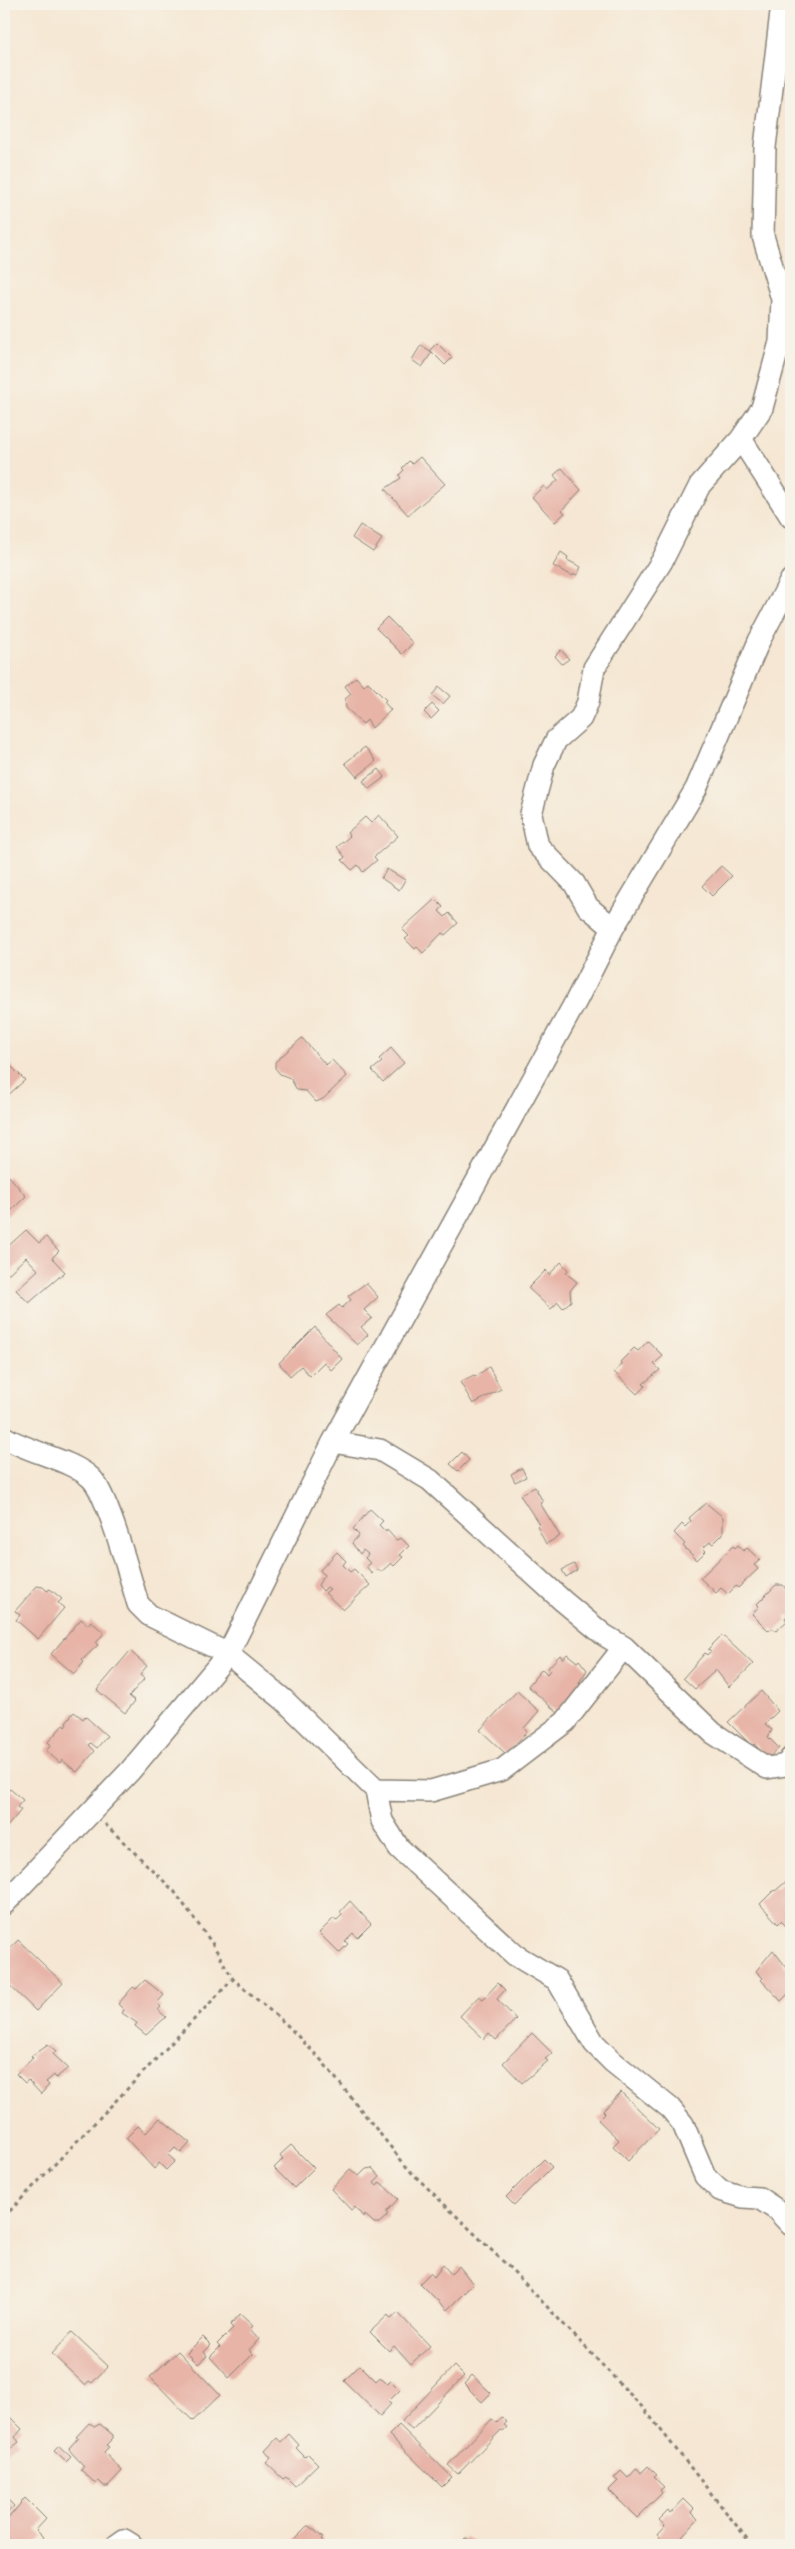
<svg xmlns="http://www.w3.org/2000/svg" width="795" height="2549" font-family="'IM FELL Great Primer',serif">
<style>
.building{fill:#e7b4a7}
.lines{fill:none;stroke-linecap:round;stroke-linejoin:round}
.minor-casing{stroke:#888278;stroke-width:24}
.path{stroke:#888278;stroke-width:3;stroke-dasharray:4 4;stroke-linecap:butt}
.minor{stroke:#fff;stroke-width:21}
</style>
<rect width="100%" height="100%" fill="#f7f3e8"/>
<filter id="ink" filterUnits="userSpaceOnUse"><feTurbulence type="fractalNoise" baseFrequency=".02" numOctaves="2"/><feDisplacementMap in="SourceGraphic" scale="10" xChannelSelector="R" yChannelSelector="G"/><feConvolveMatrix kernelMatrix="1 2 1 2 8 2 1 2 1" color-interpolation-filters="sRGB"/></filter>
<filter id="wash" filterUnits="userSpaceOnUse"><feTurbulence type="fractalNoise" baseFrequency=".0096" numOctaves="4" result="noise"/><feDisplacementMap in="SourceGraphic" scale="20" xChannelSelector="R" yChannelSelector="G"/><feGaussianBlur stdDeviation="1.12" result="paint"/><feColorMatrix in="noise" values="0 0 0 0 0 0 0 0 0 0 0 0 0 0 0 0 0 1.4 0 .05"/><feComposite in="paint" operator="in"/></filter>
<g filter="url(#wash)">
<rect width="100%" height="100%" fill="#f5e7d3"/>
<g id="blocks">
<path class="building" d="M437,343l15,15 -7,7 -15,-15z
M421,345l11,7 -10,15 -10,-7z
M420,457l25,27 -37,31 -23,-26 16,-11 -2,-3 5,-5 -2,-2 7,-7 3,3z
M562,468l19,22 -19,20 3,3 -10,9 -23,-25 12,-11 3,4 11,-10 -4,-5z
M360,525l22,14 -9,13 -21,-14z
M561,552l7,5 -1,3 14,7 -4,8 -3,-1 -1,2 -20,-10z
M387,617l26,26 -11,11 -26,-26z
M561,650l8,9 -7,5 -7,-8z
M356,677l8,9 4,-4 18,18 -2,2 7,8 -19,18 -5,-8 -4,4 -17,-16 -1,-9 6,-5 -6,-8z
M439,687l11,9 -7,8 -11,-9z
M432,704l7,7 -8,8 -7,-7z
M365,747l11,14 -19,16 -12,-14z
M379,769l6,8 -16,12 -6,-8z
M379,815l19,21 -24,21 3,3 -14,12 -5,-7 -6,5 -10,-10 3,-3 -8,-10 13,-11 -3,-3 18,-16 6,6z
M721,866l11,10 -20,20 -10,-10z
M387,869l18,11 -6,10 -18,-12z
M435,899l8,8 -4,4 6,6 4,-4 9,10 -13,12 -3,-2 -19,20 -6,-6 -2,2 -10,-10 4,-3 -7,-7z
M302,1038l24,27 6,-5 15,16 -24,23 -7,3 -10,-11 -9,-1 -7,-12 -10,-4 -5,-6v-6z
M391,1048l13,15 -21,19 -11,-12 10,-8 -3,-3z
M7,1062l18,18 -21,19v-34z
M9,1176l17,20 -22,22v-37z
M26,1230l13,13 7,-6 13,14 -7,7 13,14 -36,31 -13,-13 22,-20 -12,-13 -22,21v-28z
M561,1262l7,8 -2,3 11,9 -7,9 1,10 -8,7 -5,-6 -7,7 -23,-21 18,-18 3,5z
M366,1283l12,14 -14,13 8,8 -11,9 7,8 -11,10 -31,-30 13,-10 3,3 9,-8 -3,-4z
M315,1327l27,32 -11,11 -7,-8 -14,14 -9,-10 -11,10 -11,-13z
M648,1341l15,15 -9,8 6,6 -17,14 2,2 -8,8 -23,-22 9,-8 -3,-2 14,-14 4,3z
M489,1367l12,22 -28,15 -13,-22 14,-7 1,2z
M462,1452l7,8 -11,11 -8,-7z
M522,1468l4,9 -11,5 -4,-8z
M535,1487l8,15 -3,1 20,33 -14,8 -9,-18 2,-2 -19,-29z
M706,1503l17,14v17l-10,10 -3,-2 -7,6 3,3 -9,9 -14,-14 2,-2 -11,-11 8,-9 3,3 6,-6 -2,-3z
M370,1509l13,12 -4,4 7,7 1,-2 9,10 5,-2 8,8 -9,9 3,2 -9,9 -3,-3 -10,9 -4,-3 -5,5 -6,-8 4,-3 -5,-5 3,-4 -5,-4 -3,4 -8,-11 7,-8 -6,-6z
M738,1545l5,6 4,-3 13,12 -6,5 4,4 -20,19 -2,-2 -8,8 -7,-6 -5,5 -16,-15 33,-32 2,2z
M337,1552l9,9 -3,4 7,7 4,-3 16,16 -27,25 -18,-17 5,-4 -3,-2 -4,4 -5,-6 6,-10 -4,-5z
M574,1564l3,6 -11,7 -4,-7z
M776,1585h7l4,5 4,-4v32l-3,-3 -3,3 2,3 -11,10 -4,-3 -3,3 -17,-17 7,-8 -2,-2z
M37,1586l6,1 4,4 3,-2 12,10 -4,4 6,5 -26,31 -22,-19 4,-5 -5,-4z
M81,1619l7,6 3,-4 13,12 -8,10 2,2 -16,15 2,2 -10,12 -23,-20z
M722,1635l31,29 -24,23 -13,-17 -21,19 -12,-11 22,-25 2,2 4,-4 -3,-2z
M130,1651l17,15 -7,8 5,4 -16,18 6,5 -10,12 -28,-23z
M567,1654l10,8 2,-2 8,10 -8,13 2,2 -22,29 -31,-28 14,-17 5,5 3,-4 -2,-2 12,-13 3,4z
M517,1691l22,20 -15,17 3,4 -21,22 -26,-24z
M761,1691l17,20 -13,13 7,6 -4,7 11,11 -11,10 -14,-14 -2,2 -24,-24z
M74,1712l9,7 2,-3 22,20 -10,12 -6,-5 -2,2 6,6 -18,21 -15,-12 -2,3 -14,-12 5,-6 -3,-3 15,-17 2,2 2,-3 -1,-2z
M10,1789l13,11 -6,7 4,3 -15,18 -2,-2v-30z
M787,1881l4,4v46l-10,-10 -3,3 -18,-20 14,-14 1,1z
M350,1901l21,23 -14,14 -4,-5 -8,8 3,3 -9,9 -20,-20 15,-15 2,3 6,-6 -2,-3z
M18,1940l45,43 -27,28 -32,-31v-25z
M773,1950l18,23v18l-10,10 -20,-21 2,-2 -7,-7z
M145,1980l19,15 -7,8 4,4 -3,3 8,7 -20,18 -11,-9 2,-3 -15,-10 2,-3 -6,-6 15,-17 3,2z
M498,1983l7,7 -8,9 19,20 -20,21 -7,-7 -5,6 -24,-23 19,-20 4,3z
M532,2033l20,20 -7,6 3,2 -26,22 -19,-20z
M48,2044l8,7 -3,3 15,14 -12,10 -2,-3 -8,7 3,3 -8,9 -13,-14 -3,3 -9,-9 17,-16 -2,-2z
M621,2092l38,37 -31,32 -15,-15 6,-6 -21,-20 7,-7 -2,-2z
M160,2118l30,25 -9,10 -6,-5 -7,7 7,6 -9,9 -7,-7 -5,6 -28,-31 12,-12 8,7z
M291,2145l23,23 -20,20 -20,-20 9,-9 -3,-4z
M544,2159l8,8 -38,38 -8,-8z
M372,2168l8,9 -6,6 3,3 3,-4 18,17 -11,12v5l-8,7h-5l-9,-8 -1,3 -9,-11 -4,3 -20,-21 19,-20 9,7 7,-7z
M443,2265l8,9 8,-8 14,18 -26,26 -27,-27 10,-10 4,4z
M398,2313l32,33 -19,18 -17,-18 -5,5 -19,-19 18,-17 3,4z
M240,2314l13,12 -3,3 9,10 -10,11 4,4 -24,24 -19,-21 10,-10 -3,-3 16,-16 -3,-3z
M72,2332l36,34 -16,17 -3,-2 -4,4 -33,-31z
M203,2337l8,8 -7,7 3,4 -9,8 -11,-11z
M178,2351l42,44 -27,26 -43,-44z
M360,2365l16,16 4,-4 7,7 4,-3 9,9 -12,12 3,2 -11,12 -36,-35z
M454,2366l10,10 -52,54 -10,-9z
M472,2375l19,18 -9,9 -18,-18z
M4,2408l3,3 -1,2 16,16 -7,8 4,5 -15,12z
M502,2417l5,5 -3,3 3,2 -4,4 -2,-1 -43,44 -10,-9 44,-46 5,4z
M89,2423l5,4 6,-3 13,11v3l-7,7 3,2 -5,5 18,19 -14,15h-4l-5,-5 -3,3 -15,-14 3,-4 -14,-15 -1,-3 9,-10 -2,-1z
M399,2425l53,52 -10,10 -53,-52z
M289,2434l10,11 -3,3 9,9 3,-3 10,10 -23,22 -9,-9 -3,2 -17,-16 5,-5 -6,-7 12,-13 4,4z
M59,2446l12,11 -5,5 -12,-11z
M648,2466l9,9 -3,2 10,10 -4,3 2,3 -25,25 -28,-28 9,-9 -4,-3 7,-7 7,7 9,-10 4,5z
M25,2498l21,21 -10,11 7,7 -8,8h-31v-26l2,2z
M7,2499l7,7 -10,11v-14z
M684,2499l10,10 -3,3 7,7 -16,17 7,7 -3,2h-18l-11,-10 8,-9 -6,-6 9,-9 2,3z
M307,2526h3l13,12 -2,2 5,5h-38z
M466,2538l8,4v3h-15z"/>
</g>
</g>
<g filter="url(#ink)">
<use href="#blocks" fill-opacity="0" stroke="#888278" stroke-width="1"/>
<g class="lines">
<g class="minor-casing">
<path id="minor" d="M741,439l50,78
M613,928l-25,-21 -14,-24 -36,-37 -7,-32 13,-49 12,-25 25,-22 7,-16 6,-34 68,-107 38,-76 41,-46 21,-31 18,-66 2,-43 -19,-63 2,-89 17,-143
M4,1437c24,15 68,23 87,41 17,16 39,100 47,126l11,11 79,39 56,46 92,90 55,1 71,-21 63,-48 59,-75 89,86 54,35 19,-3 5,-7
M333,1442l47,8 50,30 133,121 41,34 20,12
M376,1790l6,31 17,27 116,107 42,25 37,63 19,19 57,46 13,16 22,52 15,14 23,7 16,1 18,12 14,15
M4,1904l126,-133 98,-117 105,-212 243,-441 37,-73 83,-139 63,-148 32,-61
M117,2545l7,-5 8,5"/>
</g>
<path class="path" d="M105,1824l69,67 38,52 21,36 53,45 36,37 87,109 106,103 130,137 107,135
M4,2217l229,-238"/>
<use href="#minor" class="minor"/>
</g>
</g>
<rect width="795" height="2549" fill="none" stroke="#f7f3e8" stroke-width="20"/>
</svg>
